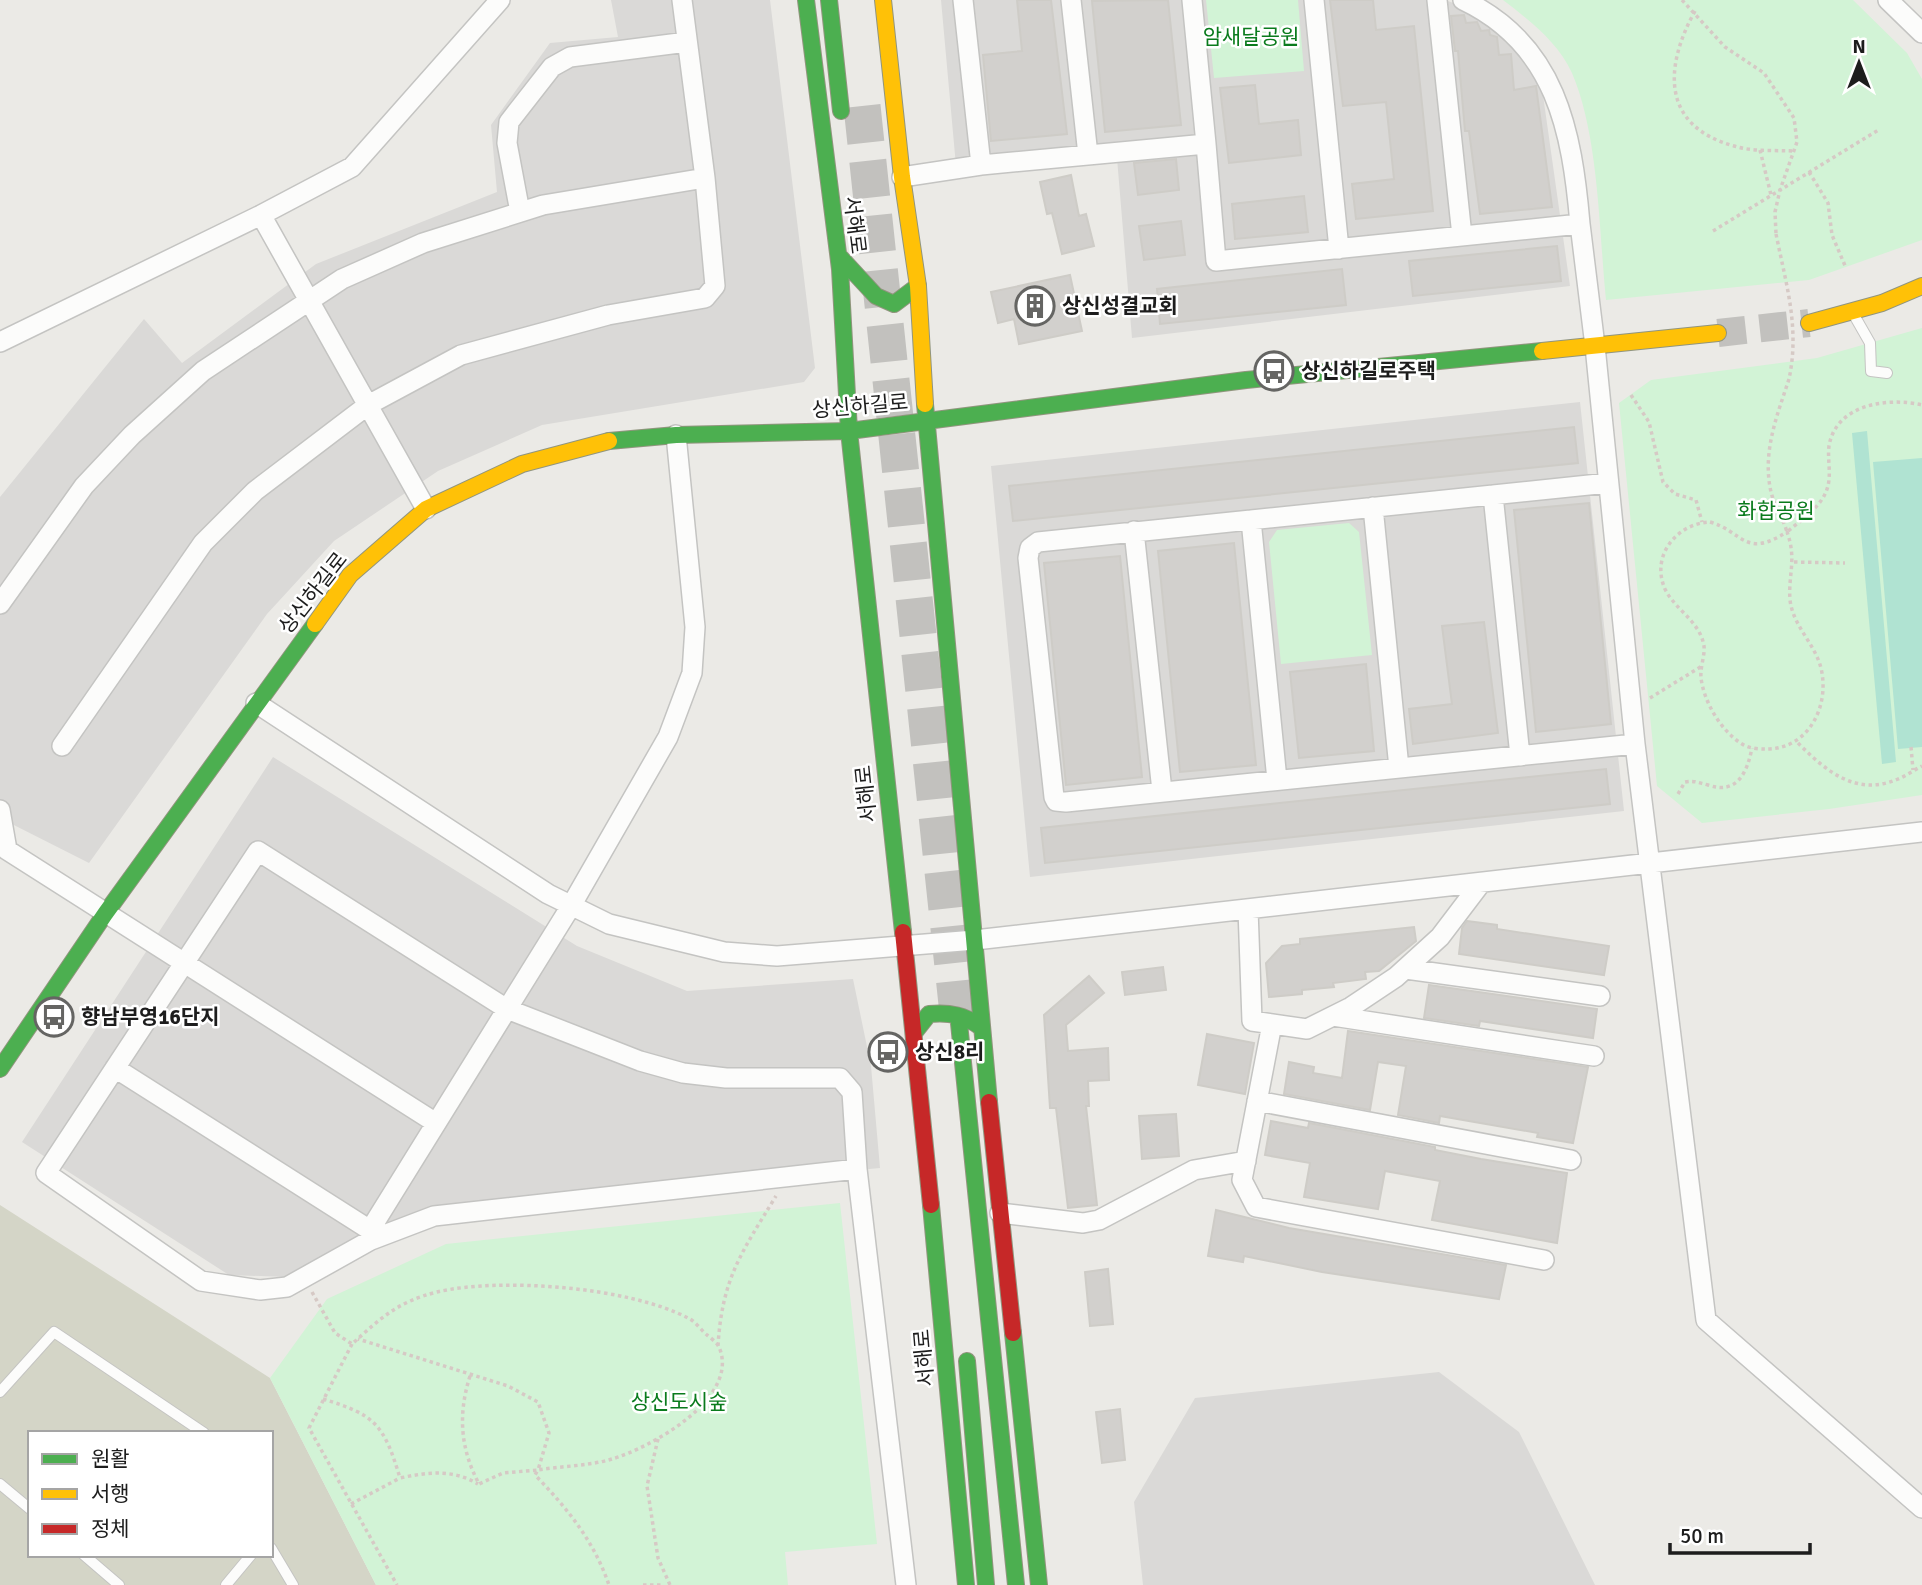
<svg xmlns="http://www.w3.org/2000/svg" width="1922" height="1585" font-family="Signika,'Noto Sans KR',sans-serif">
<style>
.residential{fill:#dad9d7}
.construction{fill:#d4d5c7;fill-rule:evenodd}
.park{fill:#d2f3d6}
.pitch{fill:#b0e3d2}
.building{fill:#d2d0cd;stroke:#ceccc7;stroke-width:2}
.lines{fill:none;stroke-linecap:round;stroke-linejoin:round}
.secondary-tunnel{stroke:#c2c1be;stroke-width:28;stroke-dasharray:28 14;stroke-linecap:butt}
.highway-tunnel{stroke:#c2c1be;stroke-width:37;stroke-dasharray:37 18;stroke-linecap:butt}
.lane-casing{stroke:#c4c4c2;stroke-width:12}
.street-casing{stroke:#c4c4c2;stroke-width:22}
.fast-casing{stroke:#91957e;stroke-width:18}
.slow-casing{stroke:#91957e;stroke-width:18}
.jam-casing{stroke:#91957e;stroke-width:18}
.path{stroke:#d6c9c5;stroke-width:3.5;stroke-dasharray:3.5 3.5;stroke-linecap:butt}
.lane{stroke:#fcfcfb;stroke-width:10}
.street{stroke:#fcfcfb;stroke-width:19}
.fast{stroke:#4caf50;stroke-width:16}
.slow{stroke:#ffc107;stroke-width:16}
.jam{stroke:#c62828;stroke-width:16}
.path-bridge{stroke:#d6c9c5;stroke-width:3.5;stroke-dasharray:3.5 3.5;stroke-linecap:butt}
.labels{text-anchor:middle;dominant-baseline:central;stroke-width:5;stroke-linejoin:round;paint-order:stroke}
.park-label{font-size:21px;fill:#0a7b1d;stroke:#fff}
.street-label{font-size:21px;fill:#1d1d1d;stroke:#fff}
.poi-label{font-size:21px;font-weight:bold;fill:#1d1d1d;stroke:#fff;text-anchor:start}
</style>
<rect width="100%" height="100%" fill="#ebeae6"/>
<path class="residential" d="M611,0h159l45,368 -11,14 -262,43 -104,46 -104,70 -67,73 -178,249 -89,-45v-321l144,-178 38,44 134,-99 181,-72 -6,-67 59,-82 68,-6z
M941,0h504l28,10 35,30 33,41 29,205 -438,52 -15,-180 -160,19z
M1580,402l44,409 -594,66 -39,-411z
M273,757l304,189 110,45 166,-12 18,87 9,102 -453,42 -139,67 -59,-2 -207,-133z
M1439,1372l80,60 76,153h-452l-9,-83 61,-104z"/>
<path class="construction" d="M0,1205l270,173 106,207h-376zM30,1433h241v122h-241z"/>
<path class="park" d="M1206,0h92l6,71 -90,7z
M1503,0h350l54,53 15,26v161l-113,40 -203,20c-7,-68 -7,-164 -34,-227 -14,-31 -43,-53 -69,-73z
M1922,328v467l-93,14 -127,14 -45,-37 -38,-383 32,-23 166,-22z
M1349,523l10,9 13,123 -91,9 -12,-122 8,-12z
M840,1203l37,341 -92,8 3,33h-412l-106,-207 57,-79 119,-55z"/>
<path class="pitch" d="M1867,431l29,331 -14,2 -30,-331z
M1922,458v289l-24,2 -25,-287z"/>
<path class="building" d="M1017,0h34l16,134 -76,7 -8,-86 39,-4z
M1168,0l13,125 -76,7 -13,-131z
M1330,0h43l3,30 38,-4 19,185 -77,8 -4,-35 42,-5 -8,-77 -43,4z
M1464,15l2,8 11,-1 4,9 8,-1 1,5 7,2 2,18 12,-1 3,36 22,-4 16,121 -72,7 -11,-83h-4l-7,-80h-3l-4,-35z
M1255,85l4,39 39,-4 3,35 -72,8 -9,-75z
M1176,159l3,31 -41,5 -4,-32z
M1071,175l8,41 7,-2 8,32 -32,8 -10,-41 -5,1 -7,-32z
M1304,196l4,36 -73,7 -3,-35z
M1181,221l4,34 -41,5 -5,-34z
M1557,246l4,35 -148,15 -4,-35z
M1342,269l4,36 -186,19 -3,-35z
M1070,275l12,56 -63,13 -5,-25 -16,4 -7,-31z
M1574,427l4,36 -565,58 -4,-35z
M1589,503l22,221 -75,8 -22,-222z
M1234,543l22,222 -76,7 -22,-221z
M1120,556l22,221 -76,8 -22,-222z
M1484,622l14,111 -85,11 -4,-35 43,-5 -10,-78z
M1366,664l8,87 -75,7 -9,-86z
M1606,769l4,35 -565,59 -4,-35z
M1467,921l30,4v4l112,17 -5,29 -145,-21 3,-26z
M1414,927l2,14 -37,30 -14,1 1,7 -33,4 1,4 -32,3v4l-33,3 -3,-34 16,-17 18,-2v-5z
M1163,967l3,23 -41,5 -3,-23z
M1089,976l15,17 -38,32 2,26 40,-3 1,32 -21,1 1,25h-3l11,99 -29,3 -12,-100h-6l-6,-93z
M1429,985l168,24 -4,29 -113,-17 -1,5 -55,-8z
M1348,1031l240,36 -15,76 -36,-6 1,-4 -98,-17 -1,7 -41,-8 8,-49 -28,-4 -8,48 -86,-16 5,-32 25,5 -1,6 29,5z
M1207,1034l47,9 -9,51 -47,-9z
M1176,1114l3,42 -37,3 -3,-43z
M1271,1121l37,7 1,-5 126,24v3l46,9 86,14 -10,70 -125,-23 8,-39 -55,-10 -7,38 -74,-12 6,-34 -45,-8z
M1216,1210l73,18 217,37 -7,34 -177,-27 -78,-16 -1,6 -35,-6z
M1108,1269l5,55 -23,2 -5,-54z
M1120,1409l5,51 -23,3 -6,-51z"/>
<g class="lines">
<path class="secondary-tunnel" d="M1718,333l91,-10"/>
<path class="highway-tunnel" d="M862,106l97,917"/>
<g class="lane-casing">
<path id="lane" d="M1854,315l16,28 1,28 16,2
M0,1392l54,-60 150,101
M0,1484l30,25
M271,1548l22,37
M84,1555l35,30
M226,1585l25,-30"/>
</g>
<g class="street-casing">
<path id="street" d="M963,0l18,165 225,-21 -14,-144
M1071,0l17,155
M1314,0l25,249
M1437,0l25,236
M1888,0l34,33
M1206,144l10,117 364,-37c-8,-93 -24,-180 -117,-224
M902,177l79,-12
M520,212l-13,-69 2,-21 43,-55 18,-10 117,-15
M261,215l165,294
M1580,224l15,122 40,398 -569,58 -10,-1 -2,-4 -26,-239 2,-10 8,-6 570,-59
M0,342l261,-127 91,-48 148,-167
M1493,495l27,261
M1373,507l26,261
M1251,520l26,260
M1134,531l28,260
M0,604l84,-118 48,-51 71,-64 139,-92 81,-36 120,-38 162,-27
M256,703l292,191 61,30 115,28 53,4 198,-16 947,-108
M1635,744l71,576 216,188
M62,746l141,-203 52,-52 113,-86 93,-50 147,-40 97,-17 10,-12 -10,-108 -23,-178
M0,810l7,40 429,273
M1248,909l4,112 55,8 44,-22 45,-30 44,-40 41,-54
M1406,969l194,27
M1333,1016l261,40
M1272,1024l-30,156 14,27 288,53
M115,1068l255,162
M1257,1101l314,59
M857,1169l-423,47 -63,24 -84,47 -27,3 -59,-9 -155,-108 212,-322 249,158 133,52 43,12 43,5h114l12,14 5,77 49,416
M1000,1213l83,10 16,-3 95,-50 52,-9
M371,1240l-1,-10 201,-324 97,-169 24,-64 3,-46 -19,-192"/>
</g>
<g class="fast-casing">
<path id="fast" d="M806,0l34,269 9,162 54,501
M829,0l12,111
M839,256l37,40 18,8 24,-18
M925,404l64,698
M609,441l67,-6 173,-4 397,-51 296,-29
M959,1023l57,562
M914,1033l15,-19c21,-2 36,1 53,14
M0,1069l105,-155 210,-290
M931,1205l35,380
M1013,1333l26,252
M967,1361l19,224"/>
</g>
<g class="slow-casing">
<path id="slow" d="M883,0l19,177 16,109 7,118
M1809,323l73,-20 40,-17
M1542,351l176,-18
M315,624l35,-49 76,-66 96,-45 87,-23"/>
</g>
<g class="jam-casing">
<path id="jam" d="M903,932l28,273
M989,1102l24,231"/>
</g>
<path class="path" d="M1682,0l43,47 39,26 30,45 3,24 -17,48 -5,22 1,22
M1695,11c-31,56 -34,115 39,135 19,6 41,4 60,5
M1760,150l11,45
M1809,172l19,31 4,32 14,33
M1713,231l167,-102
M1789,379c-12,37 -27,73 -18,113 3,13 12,26 16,40 13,-11 31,-23 38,-38 8,-16 2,-32 4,-48 7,-42 59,-49 93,-41
M1631,395l18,27 14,60 12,12 21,6 6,22
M1710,522c34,10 34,37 77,10 10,27 1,43 3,68 3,26 25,44 31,68 9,38 -12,80 -53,81 -8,0 -18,0 -26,-5 -21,-13 -38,-42 -41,-66 -1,-11 4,-22 3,-32 -4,-25 -29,-36 -39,-57 -15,-34 13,-66 45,-67z
M1794,562l51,1
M1650,698l52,-32
M1798,743c28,28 58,54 100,36 8,-3 16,-9 24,-13
M1911,747l2,23
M1678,794l7,-12c9,-2 14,1 23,3 29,10 39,-12 44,-37
M312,1292l23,41 17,11c29,-26 45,-42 85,-52 64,-15 192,-5 251,26 7,3 13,12 19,17 4,3 10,8 12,12 22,51 -69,101 -107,112 -23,7 -50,7 -74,11l11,-37 -11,-31 -30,-16 -150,-47
M352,1344l-43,84 88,157
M718,1346c4,-68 24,-94 58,-150
M470,1376c-12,38 -10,72 9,108l24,-11 35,-3 -3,5c32,33 59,66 74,110
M323,1399c53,16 61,26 77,79 28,-6 53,-9 78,6
M658,1439l-11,47 11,72 12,27
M351,1504l49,-26
M643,1585h21"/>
<use href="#lane" class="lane"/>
<use href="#street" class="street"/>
<use href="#fast" class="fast"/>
<use href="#slow" class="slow"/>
<use href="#jam" class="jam"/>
<path class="path-bridge" d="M1776,234c10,50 24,94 13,145"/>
</g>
<defs>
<g id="building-ring" transform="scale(2.0125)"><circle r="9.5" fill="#fff" stroke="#656563" stroke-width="1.5"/><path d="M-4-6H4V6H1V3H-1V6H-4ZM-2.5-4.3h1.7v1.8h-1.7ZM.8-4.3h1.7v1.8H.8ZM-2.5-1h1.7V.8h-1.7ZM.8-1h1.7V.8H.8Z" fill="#656563"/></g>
<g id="bus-ring" transform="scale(2.0125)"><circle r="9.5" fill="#fff" stroke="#656563" stroke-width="1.5"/><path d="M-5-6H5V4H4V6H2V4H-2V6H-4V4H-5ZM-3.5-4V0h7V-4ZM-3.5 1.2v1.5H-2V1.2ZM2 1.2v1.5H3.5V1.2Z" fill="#656563"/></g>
</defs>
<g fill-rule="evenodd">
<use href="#building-ring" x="1035" y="306"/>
<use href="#bus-ring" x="1274" y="371"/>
<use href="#bus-ring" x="54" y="1017"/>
<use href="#bus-ring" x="888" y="1052"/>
</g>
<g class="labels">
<g class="park-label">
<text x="1251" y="37">암새달공원</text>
<text x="1776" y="511">화합공원</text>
<text x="679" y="1402">상신도시숲</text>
</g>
<g class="street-label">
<text transform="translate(855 225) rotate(83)">서해로</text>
<text transform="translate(860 406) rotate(-5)">상신하길로</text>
<text transform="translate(313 593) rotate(-52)">상신하길로</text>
<text transform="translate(866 794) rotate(-96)">서해로</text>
<text transform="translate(924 1358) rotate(-95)">서해로</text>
</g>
<g class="poi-label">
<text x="1062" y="306">상신성결교회</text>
<text x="1301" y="371">상신하길로주택</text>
<text x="81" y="1017">향남부영16단지</text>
<text x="915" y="1052">상신8리</text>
</g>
</g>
<rect x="28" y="1431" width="245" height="126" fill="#ffffff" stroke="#a5a5a5" stroke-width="2"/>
<rect x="42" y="1454" width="35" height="10" fill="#4caf50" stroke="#a5a5a5" stroke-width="2"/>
<text x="91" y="1466" font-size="21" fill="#1d1d1d">원활</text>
<rect x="42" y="1489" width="35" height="10" fill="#ffc107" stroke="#a5a5a5" stroke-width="2"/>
<text x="91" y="1501" font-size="21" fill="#1d1d1d">서행</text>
<rect x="42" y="1524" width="35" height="10" fill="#c62828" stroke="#a5a5a5" stroke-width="2"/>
<text x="91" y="1536" font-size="21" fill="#1d1d1d">정체</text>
<g transform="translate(1859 63)" stroke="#ffffff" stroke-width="5" paint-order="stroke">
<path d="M0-5L12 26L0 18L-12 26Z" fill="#1d1d1d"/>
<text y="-10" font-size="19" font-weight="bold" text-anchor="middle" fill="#1d1d1d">N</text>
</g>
<path d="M1670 1543v10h140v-10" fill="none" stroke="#1d1d1d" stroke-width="3.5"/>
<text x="1680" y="1543" font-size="21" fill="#1d1d1d" stroke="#ffffff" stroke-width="5" paint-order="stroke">50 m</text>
</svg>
